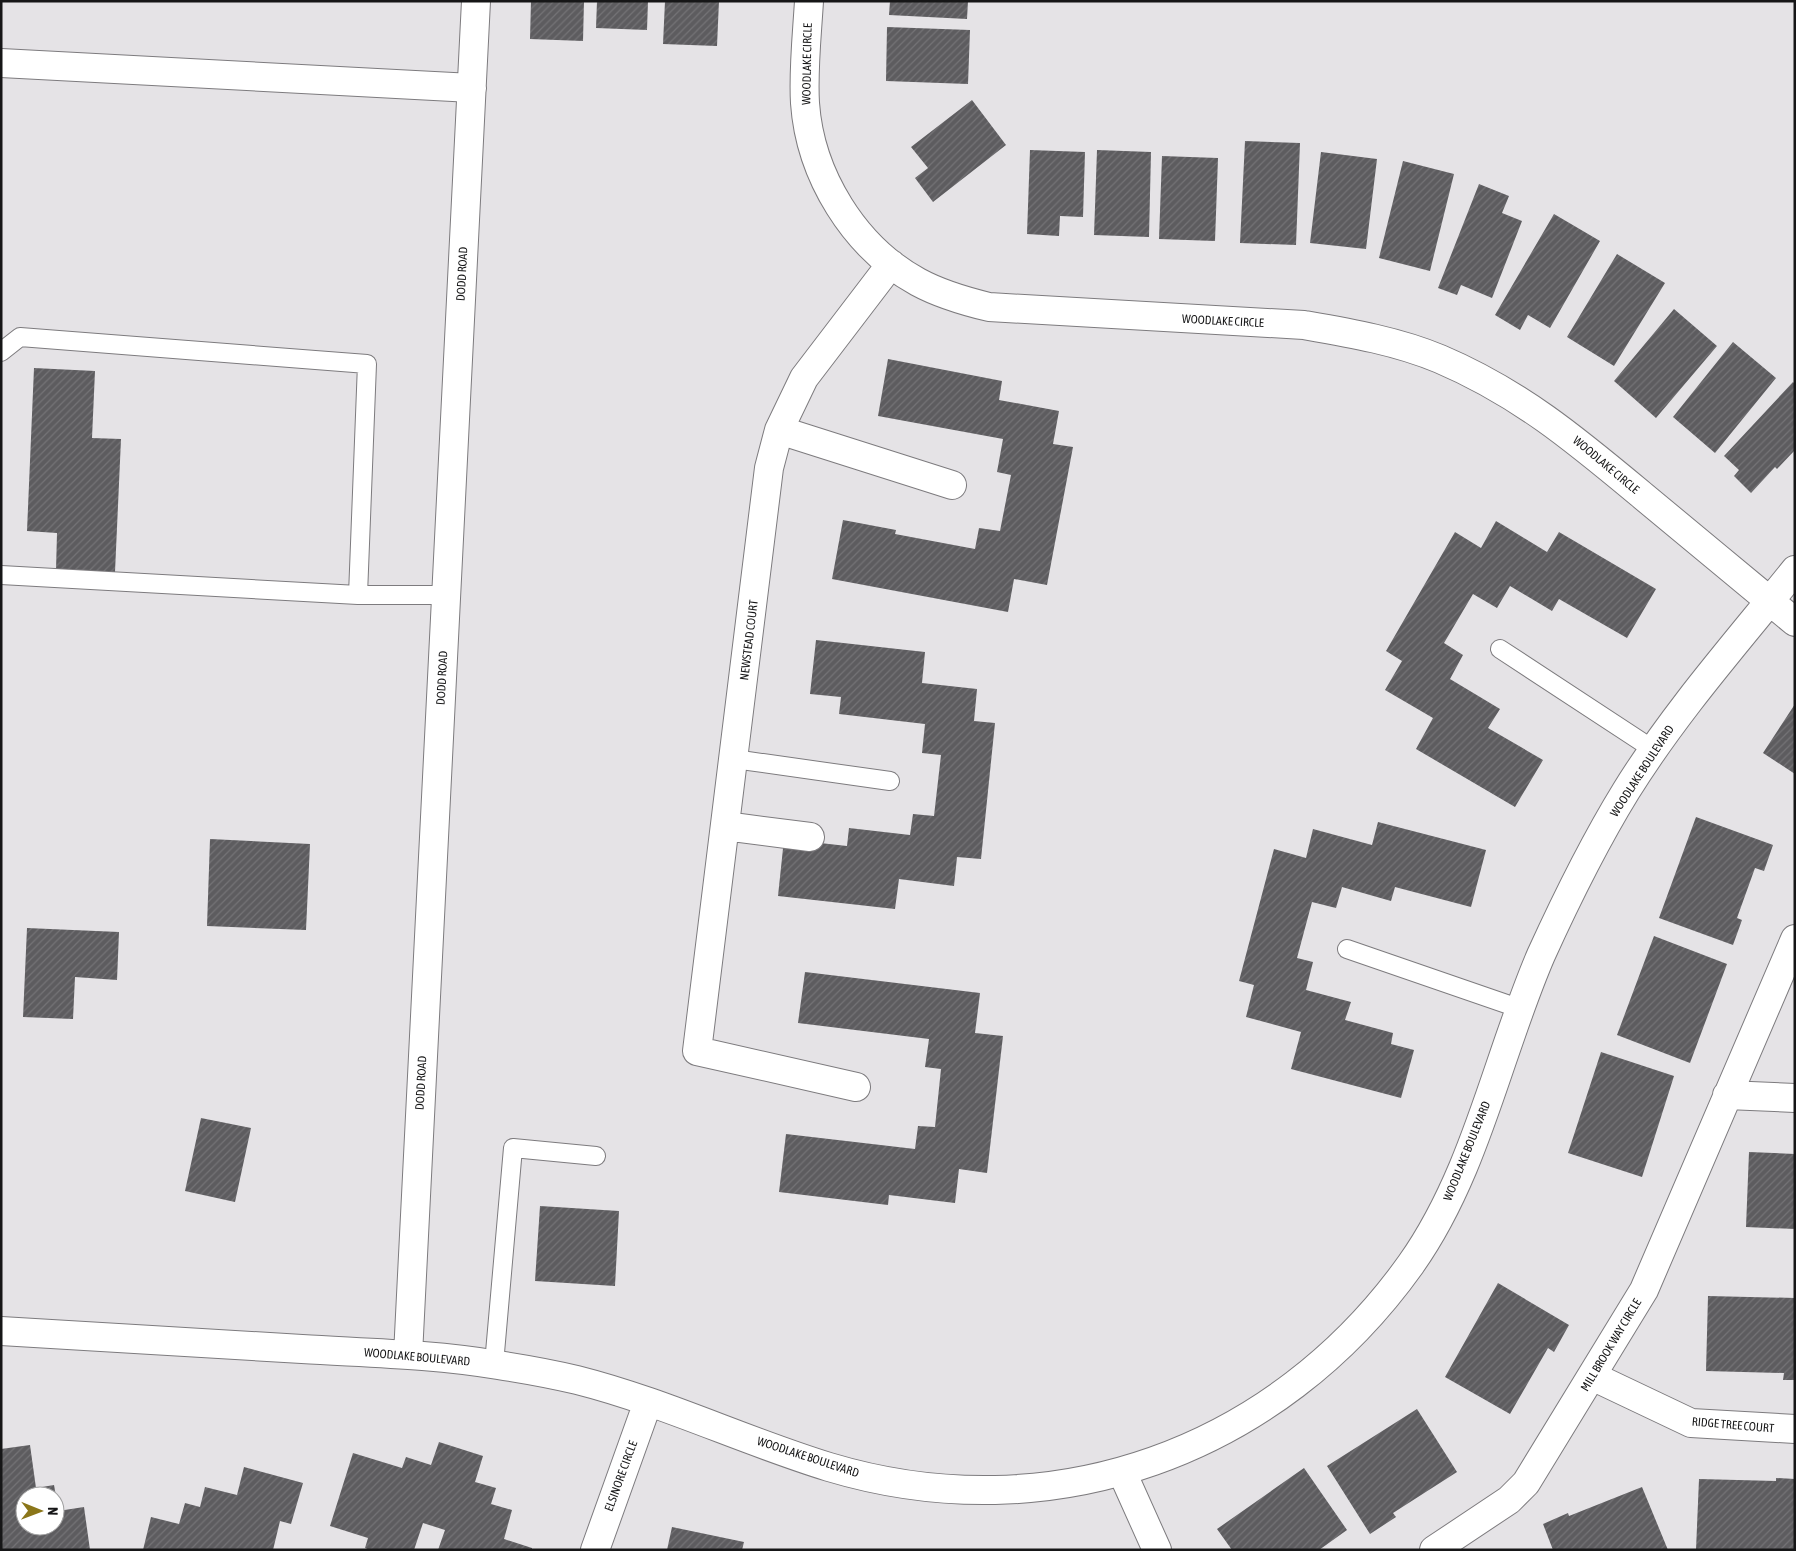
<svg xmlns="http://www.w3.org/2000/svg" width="1796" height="1551" font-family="'Asap Condensed',sans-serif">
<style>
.building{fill:url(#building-hatch)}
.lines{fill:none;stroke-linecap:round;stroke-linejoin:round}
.lane-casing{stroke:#7d7b7e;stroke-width:20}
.street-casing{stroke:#7d7b7e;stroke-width:30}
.lane{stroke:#fff;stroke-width:18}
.street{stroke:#fff;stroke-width:28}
.labels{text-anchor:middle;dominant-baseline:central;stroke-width:5;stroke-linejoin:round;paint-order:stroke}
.street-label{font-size:12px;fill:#161617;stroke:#fff}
</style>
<defs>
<pattern id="building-hatch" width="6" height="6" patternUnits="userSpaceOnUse" patternTransform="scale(1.25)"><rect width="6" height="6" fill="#5d5c5f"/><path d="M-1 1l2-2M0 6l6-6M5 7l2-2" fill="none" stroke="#747376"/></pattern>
</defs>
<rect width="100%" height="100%" fill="#e5e3e6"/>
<path class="building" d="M531,1h53l-1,40 -53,-2z
M597,1h51l-1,29 -51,-2z
M665,1h54l-2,45 -54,-2z
M890,1h78l-1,18 -78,-4z
M887,27l83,3 -2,54 -82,-3z
M972,100l34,45 -73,57 -18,-24 13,-10 -17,-21z
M1245,141l55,2 -4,102 -56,-2z
M1030,150l55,2 -2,65 -23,-1 -1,20 -32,-2z
M1097,150l54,2 -2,85 -55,-2z
M1321,152l56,7 -11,90 -56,-6z
M1162,156l56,2 -3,83 -56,-2z
M1403,161l51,13 -24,97 -51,-13z
M1479,184l30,12 -7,17 20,8 -30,77 -31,-13 -4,10 -19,-7z
M1554,214l46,27 -50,87 -22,-13 -8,15 -25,-15z
M1617,254l48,29 -51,83 -47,-29z
M1674,309l43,37 -61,72 -42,-37z
M1733,342l43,36 -61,75 -42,-36z
M888,359l114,22 -3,19 60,11 -6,33 20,3 -26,138 -33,-6 -6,33 -176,-33 11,-59 53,10 -1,4 80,15 4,-21 21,3 11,-56 -14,-3 6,-33 -125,-23z
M34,368l61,3 -3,67 29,1 -6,133 -59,-2 1,-37 -30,-2z
M1793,382l2,2v66l-18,19 -2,-2 -24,26 -17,-17 5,-6 -15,-14z
M1496,521l51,31 12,-20 97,57 -29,49 -68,-39 -7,12 -42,-25 -13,22 -24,-14 -29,49 19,12 -13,24 50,30 -12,19 55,32 -28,47 -99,-58 17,-31 -48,-28 17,-29 -16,-10 69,-119 26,16z
M816,640l109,12 -3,31 55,6 -3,32 21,2 -14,136 -24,-2 -3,29 -55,-7 -4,30 -117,-13 6,-57 63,7 2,-18 61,7 3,-21 21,2 7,-61 -19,-2 3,-29 -86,-10 2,-17 -31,-3z
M1795,704v70l-32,-21z
M1696,817l77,28 -9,26 -9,-3 -18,50 5,2 -9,25 -74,-27z
M1378,822l108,28 -15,57 -76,-20 -4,14 -49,-14 -6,21 -24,-6 -15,56 16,4 -7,28 45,12 -6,18 48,13 -2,11 23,6 -13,48 -110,-29 10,-37 -55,-15 8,-32 -15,-4 35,-132 32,9 7,-29 59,16z
M210,839l100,5 -4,86 -99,-4z
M27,928l92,4 -2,48 -42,-3 -2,42 -50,-2z
M1654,936l73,28 -37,99 -73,-28z
M805,972l175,21 -5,40 28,3 -16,137 -28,-4 -4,34 -66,-8 -1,10 -109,-13 7,-58 129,15 3,-23 17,1 6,-58 -16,-2 4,-28 -131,-16z
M1601,1052l73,24 -32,101 -74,-24z
M201,1118l50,10 -16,74 -50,-11z
M1749,1152l46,2v75l-49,-2z
M540,1206l79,5 -4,75 -80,-5z
M1498,1283l71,42 -15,27 -6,-4 -38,66 -65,-37z
M1708,1296l87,2v82h-12l1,-7 -78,-2z
M1417,1409l40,63 -64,41 3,4 -26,17 -43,-68z
M439,1442l44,14 -8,26 21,6 -5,16 21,6 -8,29 28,9v2h-94l7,-20 -22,-7 -9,27h-44l-5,-2 3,-10 -38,-12 23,-73 49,15 4,-11 25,8z
M30,1445l6,43 18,-3 2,11h-31v30h30v-27l3,12 26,-4 6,43h-89v-101z
M244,1467l59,16 -12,41 -11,-3 -7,29h-130l8,-33 28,7 6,-21 15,4 5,-20 32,8z
M1304,1468l43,62 -28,20h-87l-15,-21z
M1776,1478l19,1v71h-99l3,-71 77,2z
M1642,1487l26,63h-115l-10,-26 25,-11 1,3z
M672,1527l72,15 -2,8h-75z"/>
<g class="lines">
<g class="lane-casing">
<path id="lane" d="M1,352l19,-15 347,27 -9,231
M1,575l357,20h88
M1500,649l154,101
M734,759l156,22
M1347,949l174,60
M494,1364l19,-216 83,8"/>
</g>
<g class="street-casing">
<path id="street" d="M809,1c-2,34 -6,69 -4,102 5,72 49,144 113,179 22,12 46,19 71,25l315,18c46,8 93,16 136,34 80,34 137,82 203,137 51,42 101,84 152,126
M1,63l471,25
M779,430l173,55
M725,826l85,11
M856,1087l-159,-36 72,-583 10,-38 25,-52 87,-114
M1727,1095l68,3
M1,1331c100,6 201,12 301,18 65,4 131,5 196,16 26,4 54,9 79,15 87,22 167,61 252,87 223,67 448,-15 582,-203 65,-92 86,-207 130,-309 25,-55 53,-112 85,-164 49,-79 111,-149 169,-221
M408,1355l68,-1354
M1592,1376l99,47 104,6
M1122,1472l35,78
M595,1550l53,-148
M1434,1550l75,-50 17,-17 118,-193 151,-351"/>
</g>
<use href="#lane" class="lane"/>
<use href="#street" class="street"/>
</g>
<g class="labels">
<g class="street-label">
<text transform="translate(807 64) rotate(-89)">WOODLAKE CIRCLE</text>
<text transform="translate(462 274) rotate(-87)">DODD ROAD</text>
<text transform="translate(1223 321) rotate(3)">WOODLAKE CIRCLE</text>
<text transform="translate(1606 465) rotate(40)">WOODLAKE CIRCLE</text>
<text transform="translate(749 640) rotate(-83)">NEWSTEAD COURT</text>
<text transform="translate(442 678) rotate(-87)">DODD ROAD</text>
<text transform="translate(1642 771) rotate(-57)">WOODLAKE BOULEVARD</text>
<text transform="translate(421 1083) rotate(-87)">DODD ROAD</text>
<text transform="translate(1467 1151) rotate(-68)">WOODLAKE BOULEVARD</text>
<text transform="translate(1611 1345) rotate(-59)">MILL BROOK WAY CIRCLE</text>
<text transform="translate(417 1357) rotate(5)">WOODLAKE BOULEVARD</text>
<text transform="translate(1733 1425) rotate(5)">RIDGE TREE COURT</text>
<text transform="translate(808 1457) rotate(18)">WOODLAKE BOULEVARD</text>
<text transform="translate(621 1476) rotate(-70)">ELSINORE CIRCLE</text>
</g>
</g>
<rect width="1796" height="1551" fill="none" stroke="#161617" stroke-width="5"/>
<g transform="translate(40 1511) rotate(91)"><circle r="24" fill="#ffffff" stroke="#a2a2a2"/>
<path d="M0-4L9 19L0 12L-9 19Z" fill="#8b7619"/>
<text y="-8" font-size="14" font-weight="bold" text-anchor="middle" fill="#161617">N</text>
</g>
</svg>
